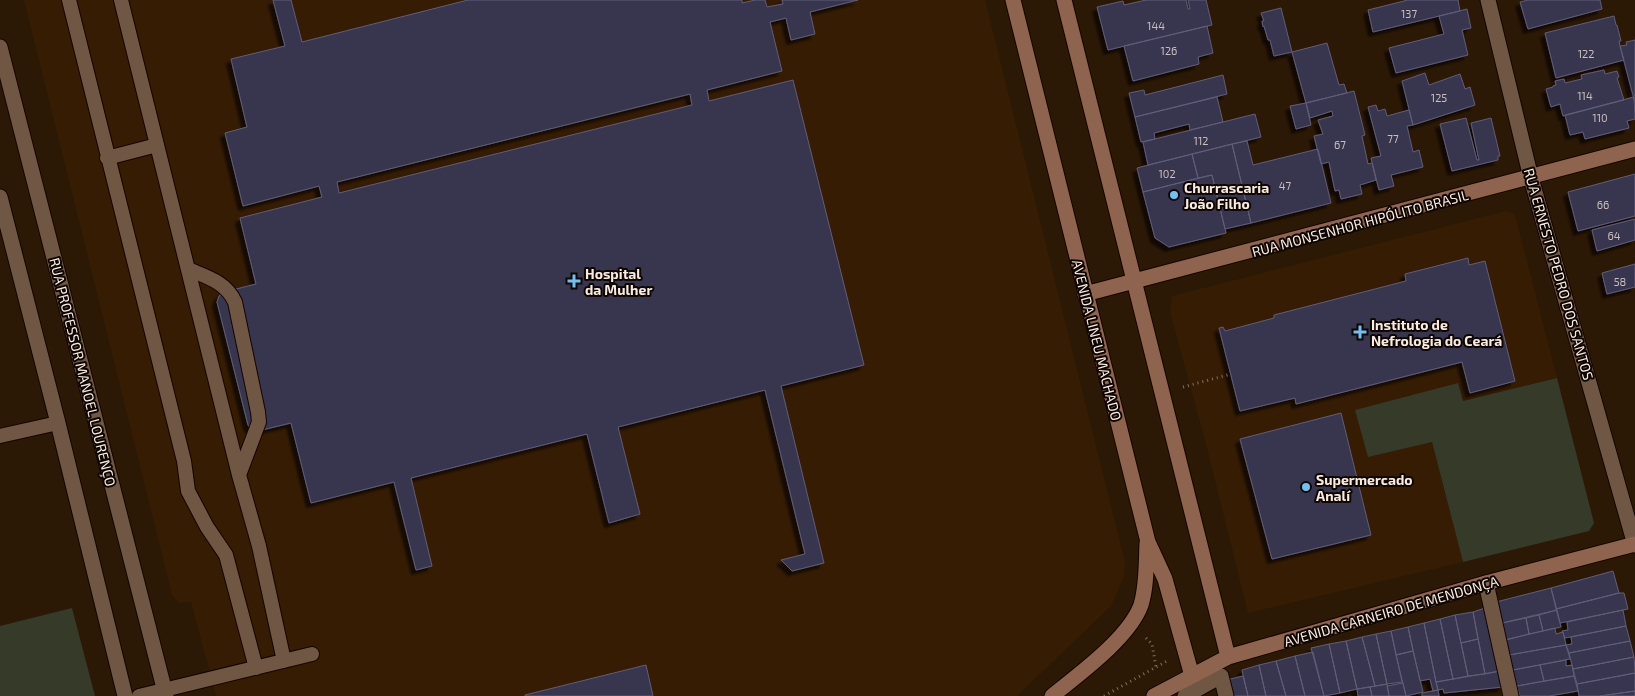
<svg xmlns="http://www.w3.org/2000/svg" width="1635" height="696" font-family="'Exo 2',sans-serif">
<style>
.built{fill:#351c03}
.green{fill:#353a29}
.building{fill:#383550;stroke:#605d79;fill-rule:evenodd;filter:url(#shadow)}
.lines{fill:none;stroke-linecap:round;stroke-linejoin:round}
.lane-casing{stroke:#140400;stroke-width:16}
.street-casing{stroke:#140400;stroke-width:17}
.secondary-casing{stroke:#140400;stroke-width:17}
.path{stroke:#806f5e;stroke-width:3;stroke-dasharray:1 4;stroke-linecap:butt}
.lane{stroke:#6f5743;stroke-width:14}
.street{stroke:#6f5743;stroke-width:15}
.secondary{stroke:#8e644e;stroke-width:15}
.poi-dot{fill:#6ec2f3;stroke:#0e0602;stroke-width:2}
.labels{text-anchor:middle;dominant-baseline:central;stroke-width:4;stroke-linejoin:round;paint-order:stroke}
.number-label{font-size:11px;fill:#c9bebb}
.poi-label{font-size:14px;font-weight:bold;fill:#f9ebdf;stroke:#0e0602;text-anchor:start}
.street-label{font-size:14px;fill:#f9ebdf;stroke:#0e0602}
</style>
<defs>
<filter id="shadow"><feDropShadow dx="-4.5" dy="4.5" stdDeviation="1" flood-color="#0009"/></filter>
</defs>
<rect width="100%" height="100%" fill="#2c1905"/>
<path class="built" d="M24,0h961l140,562 -1,14 -13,30 -94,90h-801l-25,-94 -12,1 -7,-8z
M1506,211l9,4 42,163 -94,23 -5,-17 -26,58 31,120 -215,51 -41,-165 -37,-136 2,-16z"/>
<path class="green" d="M1557,378l37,145 -5,8 -126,31 -31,-120 -64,15 -13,-47 103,-27 5,18z
M72,608l23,88h-95v-70z"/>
<path class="building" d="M273,0h18l11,42 166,-42h274v3l13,-3h10l2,7 16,-3 -1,-4h76l-48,12 5,22 -24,6 -5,-22 -16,4 12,49 -75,19 2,11 84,-21 71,285 -83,21 43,177 -32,8 -11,-11 24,-6 -40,-164 -147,37 22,87 -31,9 -22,-89 -176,44 21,88 -16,4 -22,-88 -83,21 -20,-80 -33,8 -6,-1 -4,-5 -31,-123 2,-6 5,-4 32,-8 -16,-66 82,-21 -3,-11 -76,20 -15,-61 -3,-12 22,-6 -16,-68 54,-13zM690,94l2,11 -353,88 -2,-11z
M1146,0h40l2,9h2l-2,-9h18l6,25 -104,25 -11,-43 26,-6 1,4z
M1408,0h50l2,11 -87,21 -5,-22z
M1528,0h72l2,9 -74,20 -8,-27z
M1281,8l11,44 -18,4 -4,-16h-2l-4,-14 -1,1 -1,-6h2l-3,-8z
M1467,9l4,19 -9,2 6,25 -72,18 -7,-25 55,-14 -5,-18z
M1614,16l2,9h1l4,16h-2l1,5 4,14 -68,18 -11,-45z
M1207,26l6,27 -15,4 1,7 -66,17 -9,-35z
M1635,40v63l-15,-57 7,-1 -1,-3z
M1327,43l12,42 5,-1 3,9 -41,10 -14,-51z
M1604,70l1,4 12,-3 2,6 -2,1 7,22 -61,16 -3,-12 -9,3 -5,-18 7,-2v-1l3,-1 -1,-4 9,-2 1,4 17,-4 -1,-4z
M1425,73l4,12 31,-11 5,15 5,-2 5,18 -62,20 -11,-44z
M1223,75l4,19 -92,23 -6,-24 15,-3 1,5z
M1354,91l11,44 -3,1 6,28 4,-1 4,17 -16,5 2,9 -21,5 -2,-9 -4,1 -6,-29 -8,2 -7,-28 9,-2 -5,-14 15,-4 -1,-5 -22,7 -4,-15z
M1217,97l6,25 -33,8 -1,-6 -35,9 1,6 -14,3 -6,-25z
M1634,97l1,22 -8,2 2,7 -44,11 -2,-7 -13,3 -5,-20z
M1306,103l5,22 -15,4 -6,-23z
M1376,105l2,6 7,-2 2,7 22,-6 4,15 -6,1 6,26 6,-2 4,17 -32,8 3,11 -15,4 -8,-32 10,-2 -13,-49z
M1255,114l6,23 -113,28 -5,-23z
M1466,118l11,42h2l-8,-37 20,-5 9,38h-2v4l-46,11 -12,-47z
M1247,141l6,24 65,-16 13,54 -80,20 -19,-79z
M1232,144l19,79 -26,6 -13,-54 -14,3 -6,-24z
M1192,154l6,24 -55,14 -6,-24z
M1635,174v42l-57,15 -10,-39z
M1212,175l14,58 -57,14 -14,-9 -12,-46z
M1635,219v21l-38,11 -5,-21z
M1468,258l1,7 16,-4 30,120 -45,12 -8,-31 -166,42 -1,-6 -55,13 -21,-83 4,-1 2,4 49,-13v-3l132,-34 -1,-7z
M1635,264v23l-28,7 -5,-21z
M1341,413l30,122 -99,24 -32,-120z
M1613,571l6,22 -63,16 -5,-21z
M1551,588l6,22 -55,13 -6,-21z
M1619,593h5l4,16 -68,14 -4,-14z
M1488,607l12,64 -15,3 -12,-62z
M1557,610l4,17 -18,4 -4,-16z
M1623,610l3,16 -61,12 -3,-7 6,-1 -1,-8z
M1473,612l5,27 -17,4 -6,-28z
M1455,615l13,61 -15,3 -13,-60z
M1539,615l4,16 -14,3 -3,-16z
M1526,618l3,16 -24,6 -3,-17z
M1440,619l13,60 -17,3 -12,-59z
M1424,623l12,59 2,8 -5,1 -3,-12 -10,2 -12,-54z
M1626,626l4,15 -61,12 -3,-8 6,-1 -1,-7z
M1408,627l5,24 -17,4 -5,-24z
M1555,628l1,6 7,-2 3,13 -57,10 -4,-15z
M1391,631l11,51 -15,2 -11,-50z
M1376,634l11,50 -12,2 -13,-49z
M1362,637l13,49 -18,3 -11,-48z
M1478,639l7,35 -17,2 -7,-33z
M1346,641l11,48 -17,4 -11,-49z
M1630,641l4,16 -61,12 -4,-16z
M1329,644l11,49 -16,3 -13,-48z
M1566,645l4,14 -57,11 -4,-15z
M1413,651l10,41 -17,4 -10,-41z
M1313,652l11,44h-19l-10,-40z
M1295,656l10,40h-19l-10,-35z
M1634,657l1,16 -58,11 -4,-15z
M1566,660v6l6,-1 2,11 -30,5 -4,-16z
M1276,661l10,35h-20l-7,-31z
M646,665l7,31h-128v-1z
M1259,665l7,31h-18l-6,-26z
M1540,665l4,16 -27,5 -4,-16z
M1500,671l3,16 -59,6 -1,-4 -5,1 -2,-8z
M1635,673v18l-35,5h-21l-2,-12z
M1243,676l5,20h-22l-4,-15z
M1574,676l4,15 -29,5h-29l-3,-10z
M1403,683l3,13h-17l-2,-10z
M1387,684l2,12h-17l-2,-9z
M1370,687l2,9h-14l-1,-7z
M1438,690l1,6h-17v-3z
M1635,691v5h-35z"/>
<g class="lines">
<g class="lane-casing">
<path id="lane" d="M69,0l115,461 4,30 19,36 19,28 30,113
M121,0l118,475 20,71 25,115
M107,158l50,-13
M188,269c19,8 38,13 47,33l23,110 1,10 -20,53
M0,436l58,-13
M139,696l173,-42"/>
</g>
<g class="street-casing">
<path id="street" d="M1488,0l43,178 104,367
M0,47l166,649
M0,197l58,226 67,273
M1486,583l25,113
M1185,696l36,-20 5,20"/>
</g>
<g class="secondary-casing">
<path id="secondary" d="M1013,0l135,542 17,37 27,97
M1064,0l164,657
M1085,294l550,-145
M1052,696c27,-22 77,-58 89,-91 6,-20 5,-42 6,-62
M1154,696l74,-39 258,-74 149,-39"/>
</g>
<path class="path" d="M1183,387l48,-13
M1146,638l6,6 4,23
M1104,696l63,-35"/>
<use href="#lane" class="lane"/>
<use href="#street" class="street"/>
<use href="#secondary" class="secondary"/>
</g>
<g class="poi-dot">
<circle cx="1174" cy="195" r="5"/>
<path d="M571.5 273.5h5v5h5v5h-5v5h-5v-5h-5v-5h5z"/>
<path d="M1357.5 324.5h5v5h5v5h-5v5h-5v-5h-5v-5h5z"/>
<circle cx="1306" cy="487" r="5"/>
</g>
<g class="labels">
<g class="number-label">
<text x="1409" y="13">137</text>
<text x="1156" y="25">144</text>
<text x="1169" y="50">126</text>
<text x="1586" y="53">122</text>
<text x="1585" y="95">114</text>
<text x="1439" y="97">125</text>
<text x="1600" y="117">110</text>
<text x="1393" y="138">77</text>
<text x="1201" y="140">112</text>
<text x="1340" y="144">67</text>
<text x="1167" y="173">102</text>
<text x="1285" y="185">47</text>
<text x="1603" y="204">66</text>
<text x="1614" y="235">64</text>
<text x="1620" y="281">58</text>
</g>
<g class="poi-label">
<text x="1184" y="187">Churrascaria<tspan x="1184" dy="16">João Filho</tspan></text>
<text x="585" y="273">Hospital<tspan x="585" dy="16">da Mulher</tspan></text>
<text x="1371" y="324">Instituto de<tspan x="1371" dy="16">Nefrologia do Ceará</tspan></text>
<text x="1316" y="479">Supermercado<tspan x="1316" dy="16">Analí</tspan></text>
</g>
<g class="street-label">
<text transform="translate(1360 223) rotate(-15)">RUA MONSENHOR HIPÓLITO BRASIL</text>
<text transform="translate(1559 274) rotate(74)">RUA ERNESTO PEDRO DOS SANTOS</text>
<text transform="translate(1097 340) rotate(76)">AVENIDA LINEU MACHADO</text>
<text transform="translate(83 372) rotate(76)">RUA PROFESSOR MANOEL LOURENÇO</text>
<text transform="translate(1391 611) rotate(-16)">AVENIDA CARNEIRO DE MENDONÇA</text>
</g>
</g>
</svg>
